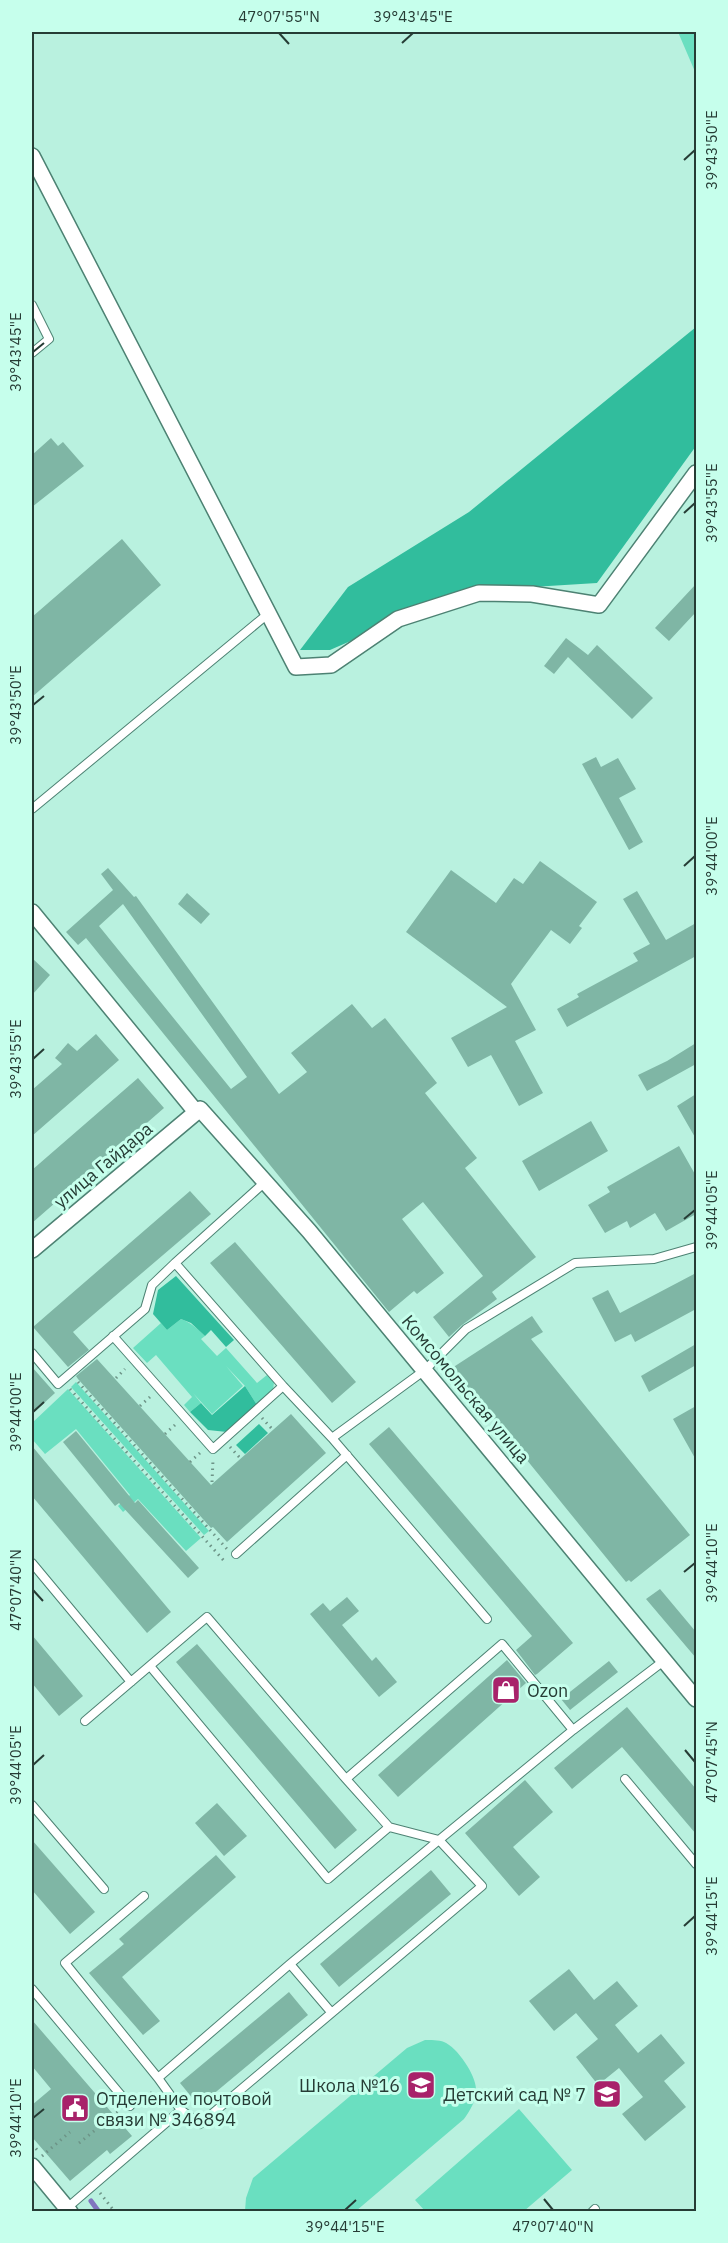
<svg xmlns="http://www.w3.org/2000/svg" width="728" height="2243" font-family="'IBM Plex Sans',sans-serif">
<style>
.green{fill:#6adfc0}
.forest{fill:#31bd9d}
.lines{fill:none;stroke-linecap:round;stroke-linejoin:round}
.stream{stroke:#8175bf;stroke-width:5}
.building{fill:#7fb6a5;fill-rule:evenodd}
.lane-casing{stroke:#4d8273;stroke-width:10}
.street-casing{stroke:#4d8273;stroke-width:18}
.path{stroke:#6d9487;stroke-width:3;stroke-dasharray:1.5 4.5;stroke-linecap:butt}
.lane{stroke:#fff;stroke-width:8}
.street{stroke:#fff;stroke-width:15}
.ticks{fill:none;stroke:#263c35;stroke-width:2}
.labels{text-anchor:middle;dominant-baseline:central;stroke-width:6;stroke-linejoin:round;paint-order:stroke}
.street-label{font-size:18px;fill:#263c35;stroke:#c6ffec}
.poi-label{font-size:18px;fill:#263c35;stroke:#c6ffec;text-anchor:start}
.neatline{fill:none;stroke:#263c35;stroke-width:2}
.ticks-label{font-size:15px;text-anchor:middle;fill:#263c35}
</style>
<rect width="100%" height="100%" fill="#b9f1df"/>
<path class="green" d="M678,32h18v42z
M181,1319c10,4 16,9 24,17l-4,3 16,17 9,-8 31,35 10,-8 7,7 -1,9 -16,14 -12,-19 -19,-20 17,20 -31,28 -19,-21 8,10 -11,9 -6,-7 8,-8 -36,-42 -9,8 -14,-15 28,-25 6,7z
M76,1382l133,149 -5,4 -133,-148z
M68,1389l133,149 -15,13 -48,-52 -15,13 -5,-6 12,-11 -54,-66 -31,25 -13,-15v-16z
M425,2040c5,0 14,0 19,2 13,5 32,33 32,47 1,11 -6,21 -12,30l-108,92h-111l1,-13 7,-20 154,-130z
M519,2109l53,61 -48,41h-99l-10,-11z"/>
<path class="forest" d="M696,327v119l-99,137 -132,8 -135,59h-30l48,-63 121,-75z
M176,1276l58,64 -8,7 -15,-17 -6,6 -14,-13 -10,-4 -14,11 -14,-16 5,-24z
M245,1386l12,19 -30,27 -19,-2 -18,-18 11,-9 11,12z
M259,1424l9,9 -23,21 -9,-9z"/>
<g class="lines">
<path class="stream" d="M91,2201l8,11"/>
</g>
<path class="building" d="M51,438l7,8 5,-4 21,24 -52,41v-52z
M122,539l39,46 -129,112v-80z
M696,584v28l-27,29 -14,-13z
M566,638l22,17 9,-10 56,53 -21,21 -64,-62 -14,17 -10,-8z
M596,757l5,10 17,-9 18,31 -17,9 24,44 -14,8 -47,-86z
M540,861l57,41 -18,24 3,2 -12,16 -19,-14 -40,54 25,46 -21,11 28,52 -24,13 -28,-51 -23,12 -17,-29 56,-31 -101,-75 45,-62 45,33 18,-25 9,6z
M108,868l26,29 2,-1 143,198 28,-22 -16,-19 61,-49 20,24 13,-10 52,65 -12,10 52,65 -12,10 71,89 -44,35 5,7 -35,26 -13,12 -16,-20 50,-41 -60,-74 -21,17 42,54 -27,21 -3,-3 -25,21 -303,-374 -8,7 -12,-13 47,-42 -12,-16zM123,904l124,173 -16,12 -132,-163z
M637,891l29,49 30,-17v33l-129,71 -10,-18 22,-12 -2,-3 61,-33 -5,-8 17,-9 -27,-45z
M187,893l23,21 -9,10 -23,-20z
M32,958l18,17 -18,20z
M96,1034l23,26 -87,76v-46l30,-26 -7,-6 13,-15 9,8z
M696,1043v21l-49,27 -9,-16 29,-14z
M138,1078l26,30 -132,115v-53z
M696,1094v45l-19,-33z
M591,1121l17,30 -69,40 -17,-30z
M679,1146l17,30v38l-30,17 -11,-18 -25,15 -3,-7 -22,12 -17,-28 22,-13 -3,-5z
M190,1191l21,23 -138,118 16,18 -21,17 -35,-40z
M235,1242l121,140 -24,21 -122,-140z
M696,1273v36l-61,33 -4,-8 -16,8 -23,-44 16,-8 12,23z
M532,1316l11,16 -12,7 159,196 -59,47 -2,-2 -3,2 -174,-214z
M696,1344v21l-47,27 -8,-16z
M97,1359l114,126 80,-71 35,39 -99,89 -14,-15 -2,1 -133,-149 -2,-3z
M32,1367l23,26 -23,21z
M696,1406v54l-23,-41z
M389,1427l184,216 -36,31 -2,1 -19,-25 16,-14 -163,-192z
M76,1431l59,72 3,-3 61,68 -11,10 -69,-75 -4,3 -52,-64z
M32,1446l139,166 -24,21 -115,-137z
M660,1589l36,43v26l-50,-59z
M347,1597l12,14 -17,14 30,36 4,-4 21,25 -18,15 -69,-83 13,-11 7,8z
M32,1635l51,61 -24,20 -27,-33z
M197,1644l160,186 -22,19 -159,-187z
M507,1660l19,23 -128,114 -20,-22z
M609,1661l9,11 -48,38 -9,-11z
M627,1707l69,82v45l-74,-87 -50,42 -18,-21z
M525,1780l28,32 -40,35 27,30 -21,19 -54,-63z
M217,1803l30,33 -23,20 -29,-33z
M32,1840l63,72 -25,22 -38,-44z
M216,1855l20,22 -114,100 38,44 -17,14 -54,-62 35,-29 -5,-5z
M431,1870l20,24 -112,93 -19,-23z
M569,1969l25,31 23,-19 21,25 -23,19 23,28 23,-19 24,29 -21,18 22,26 -41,34 -23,-27 21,-17 -24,-29 -21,17 -22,-28 22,-18 -22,-26 -22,18 -25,-30z
M289,1992l19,23 -109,91 -19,-23z
M32,2020l100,116 -22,18 -3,-4 -37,31 -38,-44v-32l19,-16 -19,-23z"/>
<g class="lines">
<g class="lane-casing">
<path id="lane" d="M32,305l17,34 -17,14
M32,809l237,-196
M265,1182l-90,81 108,123 49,52 155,181
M113,1336l100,113 70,-63
M32,1353l26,31 87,-75 7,-24 23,-22
M332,1438l93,-68 41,-41 109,-66 79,-4 42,-12
M236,1554l111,-99
M32,1563l99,119
M150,1666l178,213 61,-52
M85,1721l122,-104 139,162 43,48 50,13 134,-110 92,-70
M346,1779l156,-135 71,86
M625,1779l71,85
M32,1805l72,84
M144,1896l-79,67 93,115 23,32
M290,1964l41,48
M32,1989l98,117
M67,2208l114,-98 19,14 282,-238 -43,-46 -149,124 -132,114
M592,2212l3,-3"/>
</g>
<g class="street-casing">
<path id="street" d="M32,156l264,511 35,-2 67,-46 81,-26 53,1 67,11 97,-132
M32,912l164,200
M32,1250l168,-141 109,122 387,468
M32,2166l38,46"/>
</g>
<path class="path" d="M116,1378l9,-9
M78,1382l149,167
M70,1389l156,174
M140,1406l10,-9
M262,1418l11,12
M165,1434l10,-9
M230,1447l11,12
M190,1462l10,-9
M212,1482l1,-22
M140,2099l13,-7
M79,2143l40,-32
M32,2144l6,7
M42,2156l28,-24
M100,2193l15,19"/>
<use href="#lane" class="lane"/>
<use href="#street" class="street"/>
</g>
<path class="ticks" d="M279,33l10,11M402,43l11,-10M684,160l11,-10M33,352l11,-9M684,513l11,-10M33,705l11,-9M684,866l11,-10M33,1059l11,-10M684,1219l11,-9M33,1412l11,-10M684,1572l11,-9M33,1590l10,11M685,1750l10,12M33,1765l11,-10M684,1926l11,-10M33,2118l11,-9M544,2199l9,11M345,2210l11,-10"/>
<defs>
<g id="shop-square" transform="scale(1.5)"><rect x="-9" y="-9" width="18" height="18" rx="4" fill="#a8226a" stroke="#c6ffec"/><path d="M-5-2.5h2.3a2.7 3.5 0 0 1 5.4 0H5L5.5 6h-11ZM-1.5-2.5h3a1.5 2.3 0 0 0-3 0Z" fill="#fff"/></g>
<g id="school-square" transform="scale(1.5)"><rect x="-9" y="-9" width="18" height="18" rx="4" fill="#a8226a" stroke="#c6ffec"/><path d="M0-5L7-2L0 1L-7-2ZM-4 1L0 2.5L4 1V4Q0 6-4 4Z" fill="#fff"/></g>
<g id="civic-square" transform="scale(1.5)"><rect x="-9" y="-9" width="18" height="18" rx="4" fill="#a8226a" stroke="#c6ffec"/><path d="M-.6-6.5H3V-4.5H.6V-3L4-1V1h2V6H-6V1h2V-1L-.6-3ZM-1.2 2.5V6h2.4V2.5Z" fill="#fff"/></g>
</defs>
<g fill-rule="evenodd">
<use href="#shop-square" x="506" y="1690"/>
<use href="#school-square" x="421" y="2085"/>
<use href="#school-square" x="607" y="2094"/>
<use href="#civic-square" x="75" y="2108"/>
</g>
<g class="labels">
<g class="street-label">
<text transform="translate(103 1165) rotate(-40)">улица Гайдара</text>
<text transform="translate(466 1389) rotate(50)">Комсомольская улица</text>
</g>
<g class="poi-label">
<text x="527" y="1690">Ozon</text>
<text x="400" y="2085" text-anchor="end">Школа №16</text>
<text x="586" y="2094" text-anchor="end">Детский сад № 7</text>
<text x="96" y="2098">Отделение почтовой<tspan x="96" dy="21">связи № 346894</tspan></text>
</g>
</g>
<rect width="728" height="2243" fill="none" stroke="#c6ffec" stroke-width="66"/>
<rect x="33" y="33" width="662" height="2177" class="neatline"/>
<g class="ticks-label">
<text x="279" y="22">47°07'55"N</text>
<text x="413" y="22">39°43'45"E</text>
<text transform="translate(712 150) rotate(-90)" y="5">39°43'50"E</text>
<text transform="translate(16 352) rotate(-90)" y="5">39°43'45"E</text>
<text transform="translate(712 503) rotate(-90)" y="5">39°43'55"E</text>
<text transform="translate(16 705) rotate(-90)" y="5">39°43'50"E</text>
<text transform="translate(712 856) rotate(-90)" y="5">39°44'00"E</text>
<text transform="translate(16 1059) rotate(-90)" y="5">39°43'55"E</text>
<text transform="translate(712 1210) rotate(-90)" y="5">39°44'05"E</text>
<text transform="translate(16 1412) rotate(-90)" y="5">39°44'00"E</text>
<text transform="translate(712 1563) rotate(-90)" y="5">39°44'10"E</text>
<text transform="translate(16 1590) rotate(-90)" y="5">47°07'40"N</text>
<text transform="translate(712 1762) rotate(-90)" y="5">47°07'45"N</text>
<text transform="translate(16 1765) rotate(-90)" y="5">39°44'05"E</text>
<text transform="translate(712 1916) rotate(-90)" y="5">39°44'15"E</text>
<text transform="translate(16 2118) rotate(-90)" y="5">39°44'10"E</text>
<text x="345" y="2232">39°44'15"E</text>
<text x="553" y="2232">47°07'40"N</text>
</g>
</svg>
